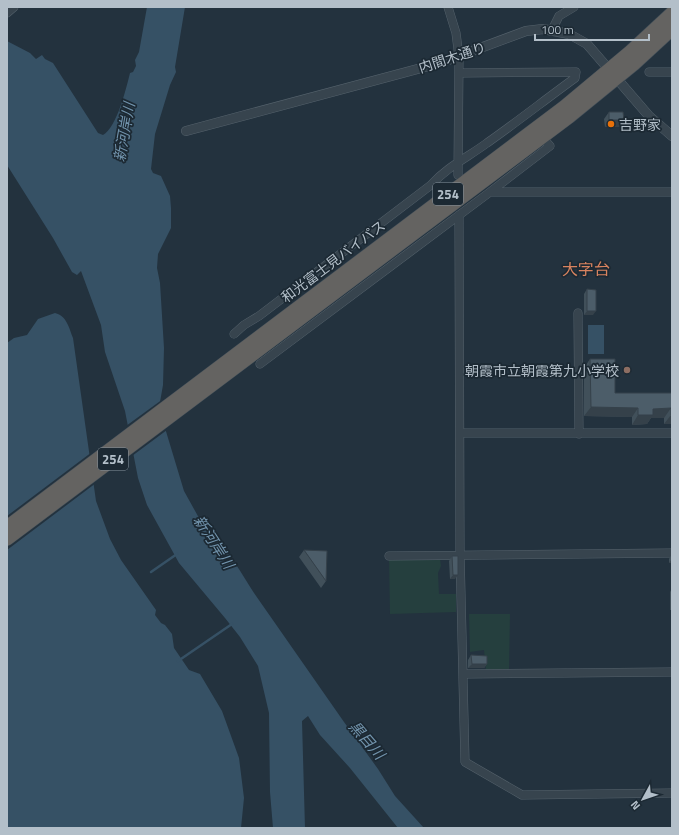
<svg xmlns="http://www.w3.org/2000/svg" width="679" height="835" font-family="'Titillium Web','Noto Sans JP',sans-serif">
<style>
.green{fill:#253f3e}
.water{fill:#365165}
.pier{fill:#23323e}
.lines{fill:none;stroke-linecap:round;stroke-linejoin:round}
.stream{stroke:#365165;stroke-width:2.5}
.minor-casing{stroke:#55626c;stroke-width:9}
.tertiary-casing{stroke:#55626c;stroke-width:10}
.trunk-casing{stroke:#424f59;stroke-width:14}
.minor{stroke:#37444e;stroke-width:8}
.tertiary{stroke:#37444e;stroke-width:9}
.trunk{stroke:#646361;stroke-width:13}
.wall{fill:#41505a}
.shaded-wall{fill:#35414a}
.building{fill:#4c5d69;stroke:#35414a}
.food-dot{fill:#e8710a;stroke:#1c2933;stroke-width:1.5}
.education-dot{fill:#8d6e63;stroke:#1c2933;stroke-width:1.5}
.labels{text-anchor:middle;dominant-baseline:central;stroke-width:3.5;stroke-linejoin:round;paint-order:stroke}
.shield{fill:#1c2933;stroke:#86929c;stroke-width:1}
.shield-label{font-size:13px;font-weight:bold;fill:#b3bfc9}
.street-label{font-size:14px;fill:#b3bfc9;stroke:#1c2933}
.poi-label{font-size:14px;fill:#b3bfc9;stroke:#1c2933;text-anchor:start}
.water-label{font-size:15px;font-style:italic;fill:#7294ad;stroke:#1c2933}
.quarter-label{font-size:16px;fill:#d8835f;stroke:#1c2933}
</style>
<rect width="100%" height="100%" fill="#23323e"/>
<path class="green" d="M389,558h51l1,8 -3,7 1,21h17v18l-66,2z
M469,614h41l-1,56h-23l-2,-20 -14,2z"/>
<path class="water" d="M147,7h38l-10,60 1,5 -6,13 -15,49 -4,35 2,4 8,3 9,20 1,12v20l-13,26 -1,14 3,15 4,65 -1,37 -3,17 5,26 19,63 25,45 2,-1c17,14 31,39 43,58l90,129 34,47 17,27 29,32h-26l-48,-60 -30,-33 -12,-19 -6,5 3,107h-32l-3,-36 -1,-79 -11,-47 -18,-29 -15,-19 -46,-55 -32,-58 -9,-27 -13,-67 -20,-59 -4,-27 -20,-54 -4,4 -5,-3 -19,-34 -46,-73v-124l23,12 6,6 6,-4 3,4 8,4 45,70 5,2c14,-8 23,-46 27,-62l3,-1 3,-6 -1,-6 4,-8z
M55,313c12,3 14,15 18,25l23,163 14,38 11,21 35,50 -1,5 6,8 4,2 7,9 2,14 15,22 11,4 22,37 17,47 5,40 -3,30h-234v-485l7,-5 13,-3 11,-16z
M588,325h16v29h-16z"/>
<path class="pier" d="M163,399l4,31 -35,26 -6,-30z
M92,452l4,31 -89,67v-34z"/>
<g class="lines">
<path class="stream" d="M151,572l26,-18
M178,661l54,-37"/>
<g class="minor-casing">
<path id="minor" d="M448,7l8,26 3,24 -1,118
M7,13l7,-6
M552,30l7,-14 15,-9
M649,72h23
M490,192l60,-46 -8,-9
M459,215l1,339 5,208 57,33 150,-2
M578,313l1,121
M234,334l10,-9 15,-9 172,-131c16,-18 37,-28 56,-42 30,-21 59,-44 88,-65l1,-6 -117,1
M260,364l230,-172h182
M460,433h212
M389,556l283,-3
M464,674l208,-2"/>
</g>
<g class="tertiary-casing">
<path id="tertiary" d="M186,131l254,-68 86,-32 17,-2 26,5 18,10 62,72 23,20"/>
</g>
<g class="trunk-casing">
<path id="trunk" d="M7,527l557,-420 67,-56 41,-38
M7,539l562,-422 65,-53 38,-35"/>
</g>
<use href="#minor" class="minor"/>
<use href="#tertiary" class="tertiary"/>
<use href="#trunk" class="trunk"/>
</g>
<path class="wall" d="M609,112l10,15h-14l-1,-8z
M587,289l6,26h-9v-21z
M590,359l25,34h57v31h-8v-6h-13l-4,6 -15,1v-8l-48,-1v-48z
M304,550l22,31 -5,7 -22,-31z
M672,554v9h-3v-4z
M452,556l3,23h-5l-1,-18z
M672,588v22h-2v-18z
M471,655l16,9 -3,4h-16v-8z"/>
<path class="shaded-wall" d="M609,120h15l-5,7h-14z
M587,311h9l-3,4h-9z
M591,407l47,1 -6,9 -48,-1z
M671,408l-7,10h-13l-4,6 -15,1 6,-10 15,-6z
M671,415h1v9h-8z
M672,559v4h-3z
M453,575h5l-3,4h-5z
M472,664h15l-3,4h-16z"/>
<path class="building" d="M609,112h14l1,8h-15z
M587,289l9,1v21h-9z
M590,359h25v34h57v22h-1v-7l-18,1v6h-15v-7l-47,-1z
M304,550l23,1 -1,30z
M452,556h6v19h-5z
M471,655l16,1v8h-15z"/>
<circle class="food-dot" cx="611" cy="124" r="4"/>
<circle class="education-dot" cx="627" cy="370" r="4"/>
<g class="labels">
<g class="shield">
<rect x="433" y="183" width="30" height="22" rx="3"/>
<rect x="98" y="448" width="30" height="22" rx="3"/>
</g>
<g class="shield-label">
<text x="448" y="194">254</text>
<text x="113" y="459">254</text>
</g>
<g class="street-label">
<text transform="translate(452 57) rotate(-18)">内間木通り</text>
<text transform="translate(333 261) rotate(-37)">和光富士見バイパス</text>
</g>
<g class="poi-label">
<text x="619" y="124">吉野家</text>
<text x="619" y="370" text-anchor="end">朝霞市立朝霞第九小学校</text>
</g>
<g class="water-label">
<text transform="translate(124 132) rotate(-80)">新河岸川</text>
<text transform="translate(214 542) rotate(57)">新河岸川</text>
<text transform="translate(367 740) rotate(49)">黒目川</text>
</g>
<g class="quarter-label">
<text x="586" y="269">大字台</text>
</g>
</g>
<rect width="679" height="835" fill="none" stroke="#b3bfc9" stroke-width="16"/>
<g transform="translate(643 799) rotate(230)" stroke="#1c2933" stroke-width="3" paint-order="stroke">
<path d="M0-3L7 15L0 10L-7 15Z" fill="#b3bfc9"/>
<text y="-6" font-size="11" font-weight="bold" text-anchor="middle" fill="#b3bfc9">N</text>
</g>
<path d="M535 34v6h114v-6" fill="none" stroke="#b3bfc9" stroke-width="2"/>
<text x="541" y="34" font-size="12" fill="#b3bfc9" stroke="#1c2933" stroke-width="3" paint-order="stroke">100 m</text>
</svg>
